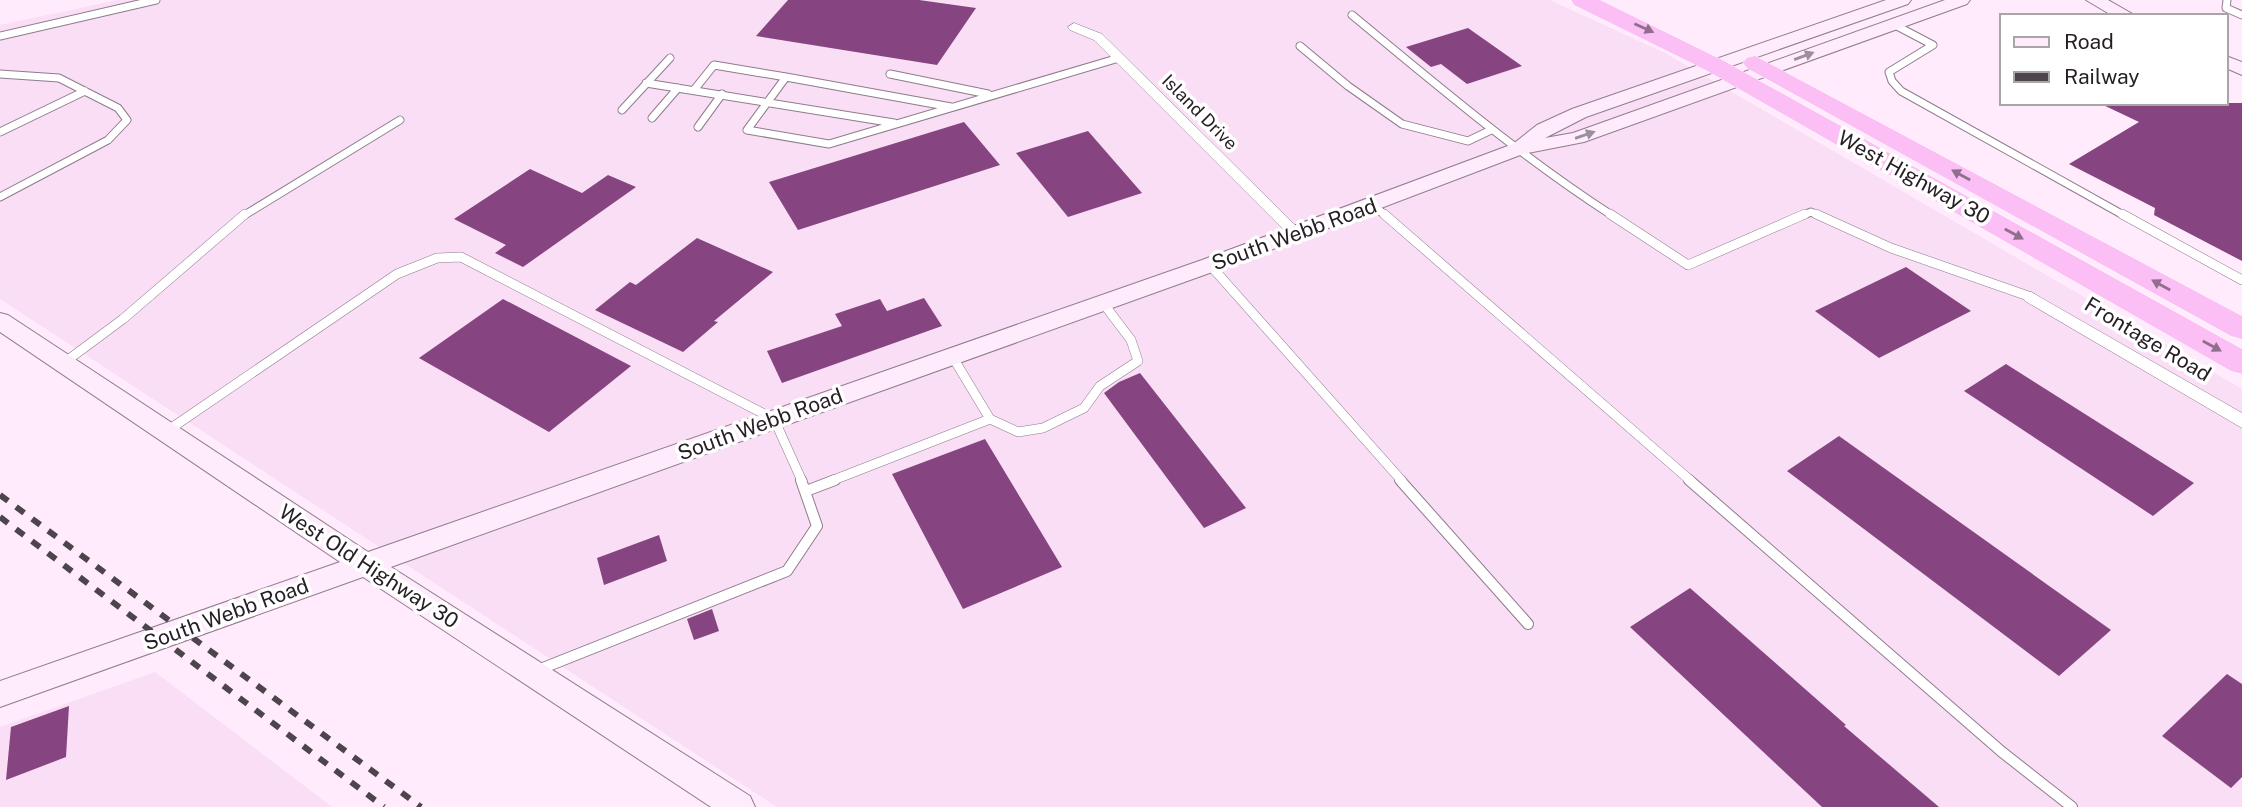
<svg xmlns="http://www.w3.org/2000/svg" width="2242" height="807" font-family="'Public Sans',sans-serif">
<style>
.built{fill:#f9def5}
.building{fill:#864481}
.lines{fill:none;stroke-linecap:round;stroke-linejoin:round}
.lane-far2-casing{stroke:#8e7c8c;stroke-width:9}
.lane-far1-casing{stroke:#8e7c8c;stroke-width:10}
.lane-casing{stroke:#8e7c8c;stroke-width:12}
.street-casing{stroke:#8e7c8c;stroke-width:1}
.secondary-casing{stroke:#8e7c8c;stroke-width:2}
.highway-casing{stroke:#fff;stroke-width:1}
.lane-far2{stroke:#fff;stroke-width:7}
.lane-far1{stroke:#fff;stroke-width:9}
.lane{stroke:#fff;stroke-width:10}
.street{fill:#fff;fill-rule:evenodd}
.secondary{fill:#feecfc;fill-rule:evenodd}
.highway{fill:#fbbef5;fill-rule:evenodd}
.rail{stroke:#4e444c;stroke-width:6;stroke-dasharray:10 10;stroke-linecap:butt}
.oneway{fill:#906e8c}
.oneway2{fill:#9c8f9b}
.labels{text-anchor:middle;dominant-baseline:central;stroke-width:7;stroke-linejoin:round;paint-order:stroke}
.far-street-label{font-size:18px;fill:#251e24;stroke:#fff}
.street-label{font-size:21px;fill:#251e24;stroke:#fff}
</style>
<rect width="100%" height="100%" fill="#ffebfc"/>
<path class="built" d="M118,0h1432l115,53 577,336v418h-1465l-777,-508v-274z
M155,672l177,135h-332v-80z"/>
<path class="building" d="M788,0h131l57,8 -39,57 -181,-29z
M1468,28l54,38 -55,18 -26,-20 -10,3 -25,-20z
M2099,103h143v158l-88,-46 1,-7 -86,-44 70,-42z
M964,122l36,43 -202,65 -29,-48z
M1088,131l54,62 -74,24 -52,-64z
M530,169l52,24 26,-18 28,12 -113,80 -28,-14 11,-8 -52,-26z
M697,238l76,34 -59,49 4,1 -35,30 -88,-42 35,-28 6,3z
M1906,267l65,44 -92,47 -64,-47z
M924,298l18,28 -160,57 -15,-32 75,-25 -7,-12 45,-15 7,12z
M503,299l128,67 -82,66 -130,-74z
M2006,364l188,119 -41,33 -189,-125z
M1140,373l106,135 -42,20 -100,-135 15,-11z
M1839,436l272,194 -52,46 -272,-205z
M985,439l77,128 -99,42 -71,-135z
M659,535l8,26 -63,24 -7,-27z
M1690,588l156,137 -2,1 95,81h-117l-192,-180z
M712,609l7,22 -25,9 -7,-21z
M2227,674l15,10v93l-11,11 -69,-52z
M69,706l-3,51 -60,23 5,-53z"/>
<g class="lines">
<g class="lane-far2-casing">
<path id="lane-far2" d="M2227,0l-1,8 16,7
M1352,15c85,70 168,141 261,201
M1893,24l40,21 -44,27 3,9 9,10 224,125
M0,36l156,-36
M1300,46l48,40 54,38 66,17 23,-11
M0,74l59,4 59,30 9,12 -19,20 -108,57
M890,74l98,20
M646,83l248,40
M694,90l20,-25 72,12
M951,107l-165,-30 -39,53 82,14 290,-86
M622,110l48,-52
M652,118l26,-30
M698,127l24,-33
M0,132l85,-41
M1373,205l13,11
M243,216l157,-96
M1801,216l10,-4 9,4"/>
</g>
<g class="lane-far1-casing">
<path id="lane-far1" d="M1384,214l307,267
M1610,214l78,51 117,-51
M1816,214l75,34 140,49
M2122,214l120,66
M1210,265l192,216
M952,356l38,63 28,13 25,-4 41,-20 16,-22 38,-25 -7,-21 -28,-37
M65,362l58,-43 122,-105
M167,431l230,-157 40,-16 24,-1 313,162 28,62
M831,481l159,-62"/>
</g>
<g class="lane-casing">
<path id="lane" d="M1400,480l128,144
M1689,480l313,272 70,55
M806,491l29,-11
M538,670l249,-99 30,-45 -16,-46"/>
</g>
<g class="street-casing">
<path id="street" d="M1074,23l28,11 197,195 3,3 -3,3h-10l-195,-195 -24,-10 -2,-3z
M2031,292l211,121v15l-217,-127 -2,-4z"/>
</g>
<g class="secondary-casing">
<path id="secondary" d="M1886,0h25l-3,4 -322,113 -41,21 28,-5 372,-133h25l-3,4 -383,138 -61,12 -305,116 -827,297 359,229 5,11h-44l-348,-230 -363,130v-26l340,-119 -340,-230v-19l8,2 360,237 834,-292 311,-116 24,-19 35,-16z
M2086,0h22l28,16h-23z
M2226,56l16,6v13l-16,-7z"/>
</g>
<g class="highway-casing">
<path id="highway" d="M1571,0h29l122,60 520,289v25l-11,-3 -525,-301 -132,-65z
M1755,56l487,260v23l-11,-3 -484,-268 -4,-5 4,-5z"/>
</g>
<use href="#lane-far2" class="lane-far2"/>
<use href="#lane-far1" class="lane-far1"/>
<use href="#lane" class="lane"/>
<use href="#street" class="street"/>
<use href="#secondary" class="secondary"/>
<use href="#highway" class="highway"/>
<path class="rail" d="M0,495l421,312
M0,517l384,290"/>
</g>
<defs><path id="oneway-solid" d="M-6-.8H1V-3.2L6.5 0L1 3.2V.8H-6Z" transform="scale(1.75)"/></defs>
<g class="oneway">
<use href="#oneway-solid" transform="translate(1644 28) rotate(24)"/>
<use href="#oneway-solid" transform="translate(1961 175) rotate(-151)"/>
<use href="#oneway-solid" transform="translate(2014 234) rotate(29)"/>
<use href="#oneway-solid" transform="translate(2161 285) rotate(-151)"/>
<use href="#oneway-solid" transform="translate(2212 346) rotate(29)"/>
</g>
<g class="oneway2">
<use href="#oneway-solid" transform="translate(1804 56) rotate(-20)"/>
<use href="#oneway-solid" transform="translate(1585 135) rotate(-19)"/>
</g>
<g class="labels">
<g class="far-street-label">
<text transform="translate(1200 112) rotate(45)">Island Drive</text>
</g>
<g class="street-label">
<text transform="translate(1914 177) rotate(29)">West Highway 30</text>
<text transform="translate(1294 234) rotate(-20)">South Webb Road</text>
<text transform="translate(2148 339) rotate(31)">Frontage Road</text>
<text transform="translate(760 424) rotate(-20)">South Webb Road</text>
<text transform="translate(369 566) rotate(33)">West Old Highway 30</text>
<text transform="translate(226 614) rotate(-20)">South Webb Road</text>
</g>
</g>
<rect x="2000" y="14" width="228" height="91" fill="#ffffff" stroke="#a8a5a7" stroke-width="2"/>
<rect x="2014" y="37" width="35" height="10" fill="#feecfc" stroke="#a8a5a7" stroke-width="2"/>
<text x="2064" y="49" font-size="21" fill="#251e24">Road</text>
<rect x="2014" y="72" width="35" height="10" fill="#4e444c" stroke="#a8a5a7" stroke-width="2"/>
<text x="2064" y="84" font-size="21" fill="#251e24">Railway</text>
</svg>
